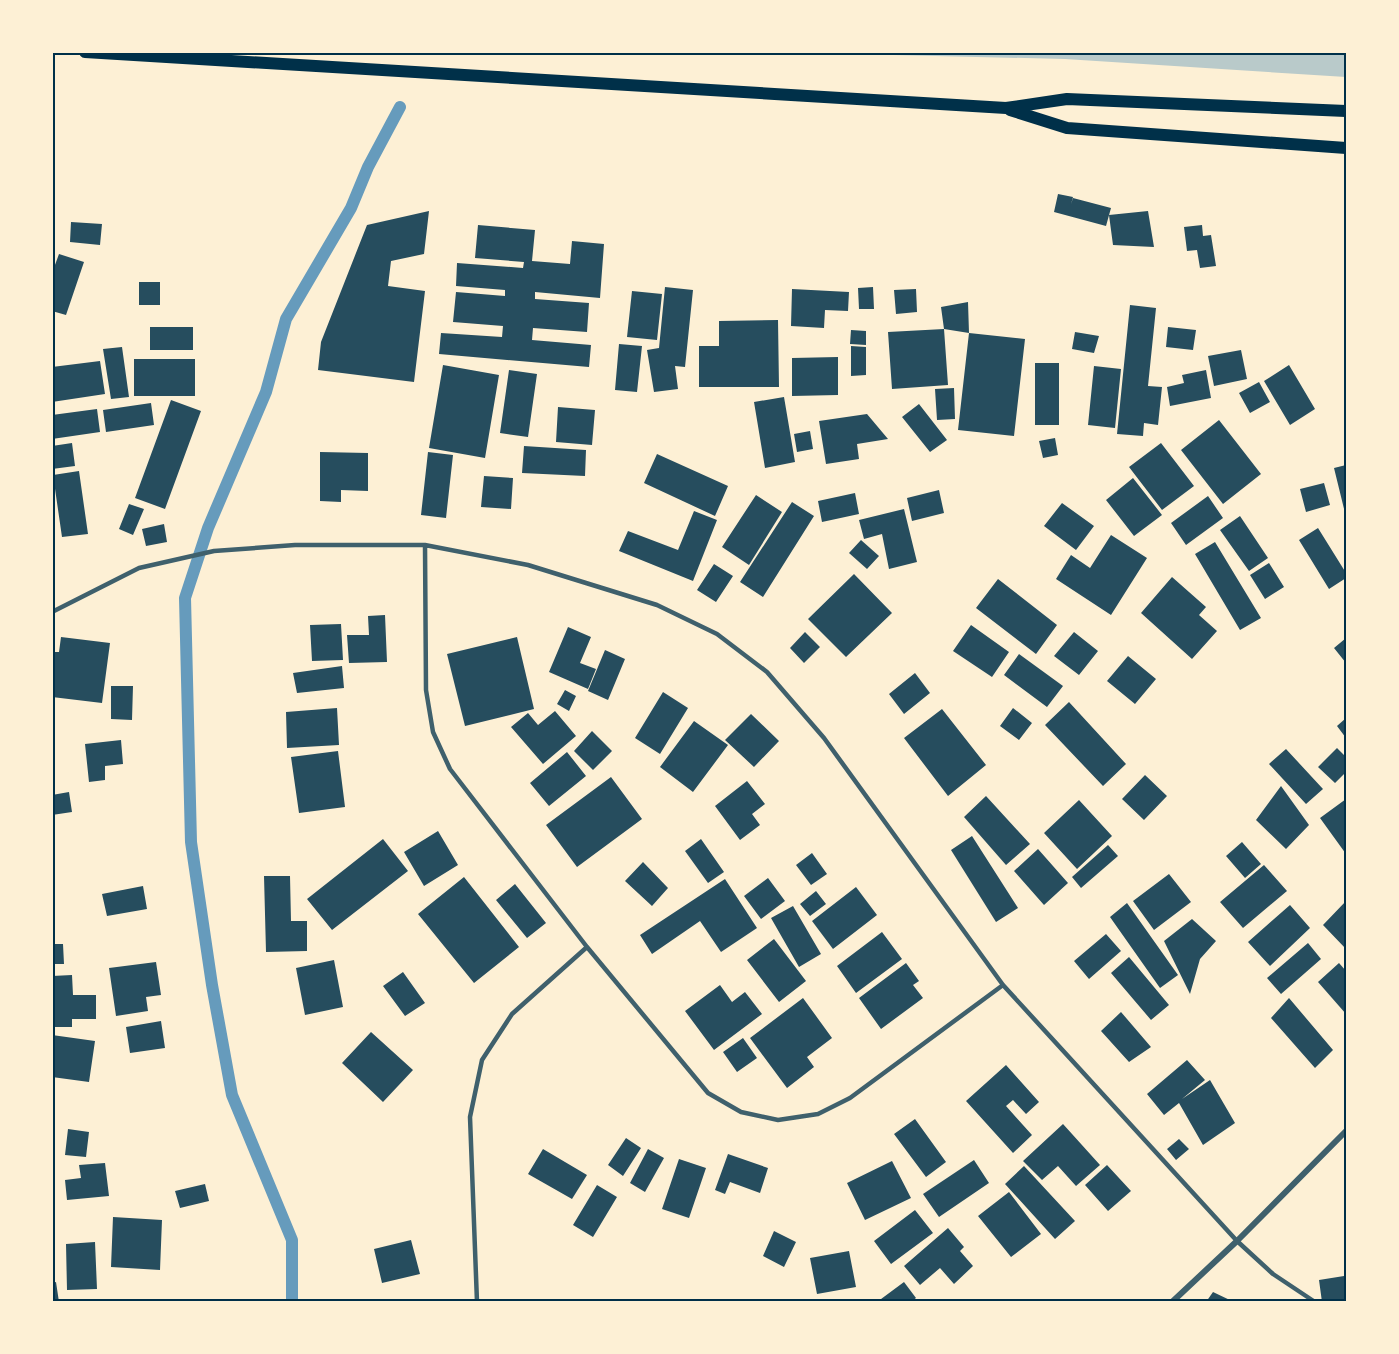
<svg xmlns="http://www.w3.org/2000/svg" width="1399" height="1354" font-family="'Source Sans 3',sans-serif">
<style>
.green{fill:#b9caca}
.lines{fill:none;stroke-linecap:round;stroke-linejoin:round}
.stream{stroke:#669bbc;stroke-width:12}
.building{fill:#264d5e}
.service{stroke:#3f606c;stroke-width:4.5}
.minor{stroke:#3f606c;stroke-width:6}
.secondary{stroke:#003049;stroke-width:12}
.neatline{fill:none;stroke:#003049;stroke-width:2}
</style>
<rect width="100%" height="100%" fill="#fdf0d5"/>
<path class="green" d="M1346,52v25l-281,-18 -254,-6z"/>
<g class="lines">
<path class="stream" d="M292,1302v-62l-60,-145 -20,-110 -21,-143 -6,-244 23,-70 58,-136 20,-73 65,-111 17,-41 32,-60"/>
</g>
<path class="building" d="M1058,194l15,3 -2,7 2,-6 38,10 -5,18 -52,-14z
M429,211l-5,43 -33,7 -3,25 37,5 -11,91 -96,-12 3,-28 46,-117z
M1148,211l6,36 -41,-2 -4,-30z
M71,222l31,2 -2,21 -30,-3z
M478,225l57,5 -3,31 38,3 2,-23 32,3 -4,54 -65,-6v7l54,4 -2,29 -54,-4 -1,12 59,5 -2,22 -150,-13 2,-21 61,4 1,-11 -50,-4 3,-30 49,4v-6l-49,-4 1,-23 66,5 1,-6 -49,-4z
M1202,225l1,11 8,-1 5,31 -16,2 -3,-18 -10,1 -3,-24z
M59,254l25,8 -18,53 -14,-4v-38z
M139,282h21v23h-21z
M665,287l28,3 -8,77 -10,-1 3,23 -24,3 -7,-42 12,-2z
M873,287l1,22h-15l-1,-21z
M792,289l57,3 -1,19 -23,-1 -1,18 -33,-2z
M916,289l1,23 -21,2 -2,-24z
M632,291l30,3 -5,46 -30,-3z
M968,302l1,31 -25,-4 4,56 -56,4 -4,-57 56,-3 -3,-22z
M1130,305l26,3 -8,78 14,1 -4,38 -14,-2 -1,13 -26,-2z
M778,320l1,67h-80v-41h20v-25z
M150,327h43v23h-43z
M1168,327l28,3 -3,20 -27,-3z
M851,330l15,1v14l-16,-1z
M1075,332l24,4 -5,17 -22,-4z
M969,333l56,6 -11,97 -56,-6z
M619,344l23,2 -5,46 -22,-2z
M851,346l15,1v28l-15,1z
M122,347l7,50 -18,2 -8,-50z
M1241,350l6,29 -33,7 -6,-30z
M838,357v38l-46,1v-38z
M134,359h61v37h-61z
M100,361l5,33 -53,8v-35z
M1035,363h24v62h-24z
M443,365l56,10 -14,83 -56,-10z
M1289,365l26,44 -25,16 -26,-44z
M1094,366l27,3 -6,59 -27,-3z
M509,370l28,4 -9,63 -28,-4z
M1206,370l5,28 -41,8 -3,-19 17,-4 -2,-8z
M1259,382l11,20 -20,11 -11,-20z
M954,388l1,31 -18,1 -2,-31z
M784,397l11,65 -30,6 -11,-66z
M171,400l30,11 -36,98 -30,-11z
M151,403l3,22 -48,7 -3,-22z
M919,404l28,36 -17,12 -28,-35z
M558,407l37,3 -3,35 -36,-3z
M97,409l3,23 -48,7v-24z
M867,414l21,25 -31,5 2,15 -33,5 -7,-43z
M1219,420l42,54 -38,30 -42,-54z
M810,431l3,18 -16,3 -3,-18z
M1055,438l3,17 -15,3 -4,-17z
M72,443l3,23 -23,3v-23z
M1161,443l33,43 -32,24 -33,-43z
M524,446l62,4 -1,26 -63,-3z
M320,452l48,1v38l-27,-1v12l-21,-1z
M428,452l25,3 -7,63 -25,-3z
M657,454l71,32 -13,30 -71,-33z
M1346,465v52l-12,-49z
M79,471l9,63 -26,3 -9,-62z
M484,476l29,2 -2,31 -30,-2z
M1133,478l29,37 -28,21 -28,-36z
M1324,483l6,22 -24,7 -6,-23z
M939,490l5,23 -32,8 -5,-23z
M855,493l4,21 -37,8 -4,-21z
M756,495l26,17 -33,53 -27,-18z
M1208,496l15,22 -37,27 -15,-22z
M792,502l22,14 -51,81 -23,-15z
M1062,503l32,23 -18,24 -32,-24z
M129,504l15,5 -11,26 -14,-6z
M904,509l13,53 -28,7 -7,-35 -18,5 -5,-19z
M694,511l23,9 -24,61 -74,-30 9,-20 50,19z
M1240,516l28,42 -19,13 -29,-41z
M164,524l3,18 -21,4 -4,-17z
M1318,528l28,45v5l-17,11 -30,-49z
M1111,535l36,23 -36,57 -55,-36 15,-24 19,13z
M861,540l18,16 -12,13 -18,-16z
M1215,542l46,76 -21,12 -45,-76z
M1269,563l15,24 -19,12 -15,-24z
M714,564l19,12 -17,26 -19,-12z
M854,574l38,39 -46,44 -38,-38z
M1172,577l34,30 -7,8 18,16 -25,28 -51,-46z
M998,579l59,46 -21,29 -60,-46z
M385,615l2,47 -38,1 -2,-28h22l-1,-19z
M341,624l2,36 -31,1 -2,-36z
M971,625l38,27 -17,25 -39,-26z
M568,627l23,10 -11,26 16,6 -8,20 -39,-17z
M805,632l15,15 -16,16 -14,-15z
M1074,632l24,19 -19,24 -25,-19z
M61,637l49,6 -8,60 -50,-6v-45h7z
M517,637l17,72 -69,17 -18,-72z
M1346,638v25l-12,-15z
M605,650l20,9 -17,41 -20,-9z
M1019,654l44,32 -16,21 -43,-32z
M1128,656l28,23 -21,25 -28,-23z
M342,666l2,22 -47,5 -4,-20z
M915,673l15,20 -26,21 -15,-20z
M111,686h22l-1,34 -21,-1z
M565,690l11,6 -7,15 -12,-7z
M663,692l25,16 -28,46 -25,-16z
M1069,702l57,62 -23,22 -58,-61z
M337,708l2,37 -52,3 -1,-36z
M1013,708l19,15 -13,17 -19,-14z
M942,709l44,56 -38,31 -44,-58z
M555,711l21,25 -33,28 -32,-37 17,-14 10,12z
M751,714l28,27 -25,26 -29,-27z
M1346,718v20l-9,-12z
M694,721l34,24 -35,47 -33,-25z
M592,731l20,20 -19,19 -19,-19z
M121,740l2,24 -18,2v14l-16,2 -4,-38z
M1337,748l9,9v15l-11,11 -17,-16z
M1286,749l37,40 -17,15 -37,-40z
M338,751l7,56 -46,6 -8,-56z
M567,752l19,24 -37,30 -19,-23z
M1145,775l22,21 -23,24 -22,-21z
M611,777l31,42 -65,48 -31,-42z
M747,781l18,23 -13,10 8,11 -20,15 -25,-34z
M1281,786l28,39 -23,24 -30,-29z
M69,792l3,20 -20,3v-20z
M986,796l44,48 -24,21 -42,-48z
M1346,799v55l-26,-36z
M1079,800l33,36 -35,33 -33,-36z
M438,831l20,34 -34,21 -20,-34z
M972,836l46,72 -22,14 -45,-72z
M383,839l25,32 -76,59 -25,-31z
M701,839l23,33 -16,11 -23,-32z
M1242,842l19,22 -16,14 -19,-22z
M1108,845l10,11 -37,32 -9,-11z
M1038,849l30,34 -24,22 -30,-34z
M812,853l15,21 -16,11 -15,-20z
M643,862l25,26 -16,18 -27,-25z
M1264,865l23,26 -44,37 -23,-26z
M1169,874l22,28 -37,28 -21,-29z
M264,876h26l1,45h16v30l-41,1z
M464,877l55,70 -45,36 -56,-69z
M768,878l17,23 -24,18 -17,-23z
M725,879l32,49 -36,24 -21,-31 -48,33 -12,-19z
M515,884l31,39 -19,15 -31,-38z
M143,886l4,23 -40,7 -5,-22z
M856,887l21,28 -44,34 -21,-28z
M816,891l10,13 -16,12 -10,-12z
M1346,901v48l-23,-24z
M1127,903l51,72 -18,13 -50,-71z
M1290,905l20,23 -40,38 -22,-24z
M793,906l28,48 -22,13 -28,-49z
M1192,919l24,22 -16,18 -10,35 -26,-53z
M882,932l20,27 -46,34 -19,-27z
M1106,934l15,17 -32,28 -15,-18z
M774,939l32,42 -27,21 -32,-42z
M1308,943l13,16 -40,35 -14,-16z
M52,944h11l1,20h-12z
M1129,957l40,48 -18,15 -40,-47z
M334,960l9,47 -38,8 -9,-47z
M156,962l5,33 -15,2 2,14 -32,5 -7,-48z
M906,963l13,18 -6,4 10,13 -42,31 -22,-31z
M1339,963l7,8v43l-28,-32z
M403,972l22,31 -20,13 -22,-30z
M72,975l1,20h23v24h-24v8h-20v-51z
M720,985l12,17 13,-10 17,22 -48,36 -29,-39z
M803,998l29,40 -25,19 7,10 -27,21 -37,-50z
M1289,998l44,52 -18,18 -44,-50z
M1121,1012l30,35 -22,15 -28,-31z
M161,1021l4,27 -35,5 -4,-26z
M371,1032l42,38 -30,32 -41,-39z
M52,1035l43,6 -6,41 -37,-5z
M743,1038l14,20 -20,14 -14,-20z
M1187,1060l18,20 -23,19 28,-19 25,43 -32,22 -24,-42 -15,12 -17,-21z
M1006,1065l33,37 -13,12 -13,-14 -7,6 26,29 -19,18 -47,-52z
M915,1119l31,43 -20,15 -32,-43z
M1063,1124l37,41 -24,21 -18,-20 -16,14 -19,-19z
M68,1129l21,3 -3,25 -21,-2z
M626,1138l15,10 -18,28 -15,-11z
M1179,1139l10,10 -13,11 -9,-11z
M543,1149l44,26 -15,24 -44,-25z
M648,1149l16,9 -19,34 -15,-9z
M728,1154l40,14 -8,25 -30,-11 -5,12 -10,-4z
M679,1159l27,9 -17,50 -27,-9z
M974,1160l15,23 -50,34 -16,-23z
M892,1161l19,37 -46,22 -18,-37z
M105,1163l4,33 -42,4 -2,-20 16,-2 -2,-13z
M1107,1165l24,26 -23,20 -23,-26z
M1024,1166l51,55 -20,18 -50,-55z
M205,1184l4,17 -29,7 -5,-17z
M597,1185l20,12 -24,40 -20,-12z
M1009,1192l32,42 -30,23 -33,-41z
M915,1210l18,23 -42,31 -17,-23z
M113,1217l49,3 -2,50 -49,-3z
M948,1228l16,19 -4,4 13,15 -19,18 -14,-16 -20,17 -16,-19z
M774,1231l22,11 -12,25 -21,-11z
M411,1240l9,34 -38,9 -8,-34z
M95,1242l2,47 -30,1 -1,-46z
M849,1251l7,36 -39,7 -7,-36z
M1344,1276l2,25 -24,1 -3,-22z
M56,1282l3,20h-7v-19z
M904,1282l12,16 -5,4h-34z
M1213,1292l21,10h-28z"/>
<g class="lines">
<path class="service" d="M425,545l1,145 7,42 17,37 137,178 121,146 33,19 37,8 40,-6 32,-16 153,-113
M52,612l87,-44 75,-17 81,-6h130l103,20 58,18 71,22 60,29 50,38 57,66 179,247 234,256 36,33 42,28
M477,1302l-7,-185 12,-57 30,-46 75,-67"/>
<path class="minor" d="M1172,1302l65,-61 109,-110"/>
<path class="secondary" d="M85,52l921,56 61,-9 279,12
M1010,110l57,18 279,20"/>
</g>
<rect width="1399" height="1354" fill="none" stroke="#fdf0d5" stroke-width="108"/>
<rect x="54" y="54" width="1291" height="1246" class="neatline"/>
</svg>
